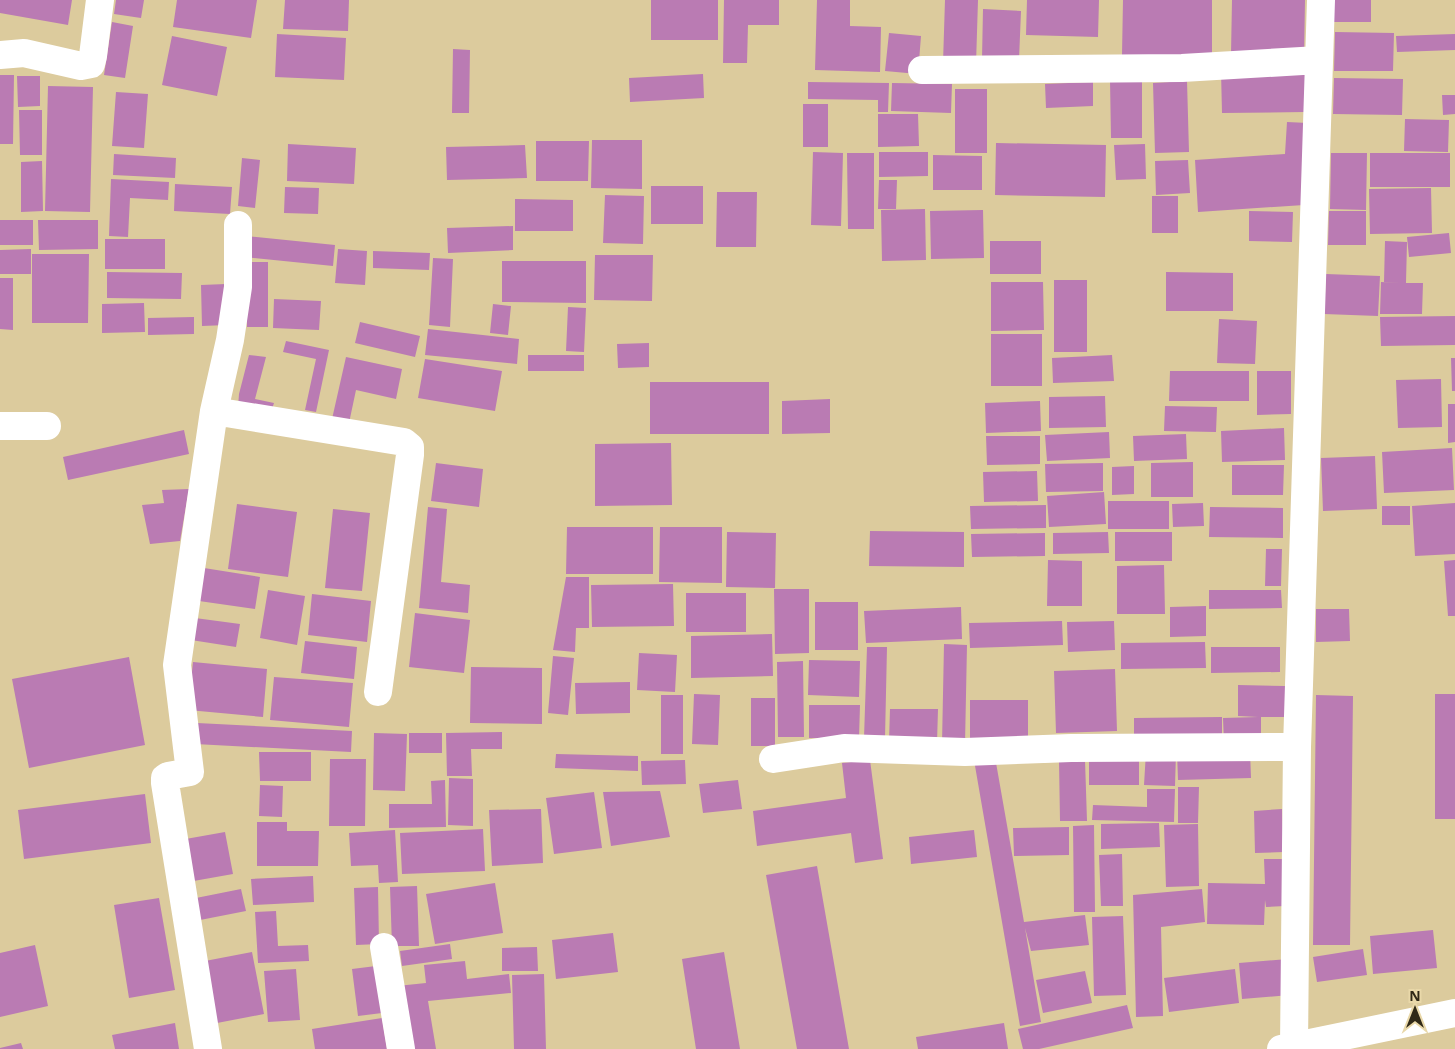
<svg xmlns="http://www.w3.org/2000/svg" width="1455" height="1049" font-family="'Open Sans',sans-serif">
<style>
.building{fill:#ba7bb3}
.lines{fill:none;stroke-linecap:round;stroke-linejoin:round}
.minor{stroke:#fff;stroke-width:28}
.primary{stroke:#fff;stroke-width:28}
</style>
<rect width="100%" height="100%" fill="#dccb9d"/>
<path class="building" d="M0,0h72l-4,25 -68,-12z
M116,0h28l-3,18 -27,-4z
M177,0h80l-6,38 -78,-11z
M285,0h64l-1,31 -65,-2z
M651,0h67v40h-67z
M724,0h55v25h-31l-1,38h-24z
M817,0h33v26l31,1 -1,45 -65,-2z
M945,0h33l-2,64 -33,-1z
M1027,0h72l-1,37 -72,-2z
M1123,0h89v55h-90z
M1232,0h73l-1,56 -73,-2z
M1331,0h40v22h-39z
M983,9l38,2 -2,49 -37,-1z
M112,22l21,4 -8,52 -21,-3z
M1335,32l59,1 -1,38h-59z
M889,33l32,3 -3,38 -33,-3z
M277,34l69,4 -2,42 -69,-3z
M1455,34v16l-58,2 -1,-16z
M172,36l55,11 -10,49 -55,-11z
M453,49l17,1 -1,63h-17z
M1221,71h84v41l-83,1z
M703,74l1,24 -74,4 -1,-24z
M0,75h14l-1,69h-13z
M17,76h23v30l-22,1z
M1334,78l69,1 -1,36 -69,-1z
M1142,79v59h-31l-1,-58z
M1187,81l2,71 -34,1 -2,-70z
M808,82l81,1 -1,29h-10v-12l-70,-1z
M1093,82v24l-47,2 -1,-24z
M892,83l60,1 -1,29 -60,-2z
M48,86l45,1 -3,125 -45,-1z
M955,89h32v64h-32z
M116,92l32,2 -4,54 -32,-2z
M1442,95h13v19l-12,1z
M803,104h25v43h-25z
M19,110h23v45h-22z
M878,114h40l1,32 -41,1z
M1405,119l44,1 -1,32 -44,-1z
M1287,122l21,1 -4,82 -106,7 -3,-52 90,-6z
M592,140h50v49l-51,-1z
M536,141h53l-1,40h-52z
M996,143l110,2 -1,52 -110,-2z
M288,144l68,4 -2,36 -67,-3z
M1145,144l1,35 -30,1 -2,-35z
M525,145l2,33 -80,2 -1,-33z
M813,152l30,1 -2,73 -30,-1z
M879,152h49v24l-49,1z
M847,153h27v76h-26z
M1331,153h36l-1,57 -36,-1z
M1370,153h80v34h-80z
M114,154l62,4 -1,20 -62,-3z
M933,155l49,1v34h-49z
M242,158l18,2 -5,48 -17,-2z
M1188,160l2,33 -34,2 -1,-34z
M42,161l1,50 -22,1v-50z
M111,179l58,3 -1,18 -38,-2 -2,39 -19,-1z
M879,180h18l-1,29h-18z
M175,184l57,3 -2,27 -56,-3z
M651,186h52v38h-52z
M285,187l34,1 -1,26 -34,-1z
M1431,188l1,45 -62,1 -1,-45z
M717,192h40l-1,55h-40z
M605,195l39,1 -1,48 -40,-1z
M1152,196h26v37h-26z
M515,199l58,1v31h-58z
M925,209l1,51 -44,1 -1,-51z
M983,210l1,48 -53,1 -1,-48z
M1249,211l44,1 -1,30 -43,-1z
M1329,211h37v34h-38z
M0,220h33v25h-33z
M38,220h60v29l-59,1z
M513,226v24l-65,3 -1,-25z
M1449,233l2,20 -42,4 -2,-20z
M246,236l89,9 -2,21 -89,-9z
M105,239h60v30h-60z
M990,241h51v33h-51z
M1385,241l22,1 -1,41h17l-1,31h-42l1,-32 20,1 -17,-1z
M31,249v25h-31v-24z
M338,249l29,2 -2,34 -30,-2z
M373,251l57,2 -1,17 -56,-2z
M32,254h57l-1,69h-56z
M595,255h58l-1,46 -58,-1z
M433,258l20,1 -3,68 -21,-2z
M502,261h84v42l-84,-1z
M246,262h22v65h-21z
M107,272l75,1 -1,26 -74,-1z
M1166,272l67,1v38h-67z
M1326,274l54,2 -2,40 -54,-2z
M0,278h13v52l-13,-1z
M1054,280h33v72h-33z
M991,282h52l1,48 -53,1z
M226,284l1,41 -25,1 -1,-41z
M274,299l47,2 -2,29 -46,-2z
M144,303l1,29 -43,1v-29z
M493,304l18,2 -3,29 -18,-2z
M568,307l18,1 -2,44 -18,-1z
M1455,316v29l-74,1 -1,-29z
M194,317v17l-46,1v-17z
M1219,319l38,2 -2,43 -38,-1z
M360,322l60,14 -5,21 -60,-14z
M428,329l91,10 -2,25 -92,-9z
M991,334h51v52h-51z
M286,341l43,9 -13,62 -11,-2 11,-51 -33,-7z
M649,343v24l-31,1 -1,-24z
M249,355l17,2 -11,42 19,4 -3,9 -33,-5 1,-13z
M528,355h56v16h-56z
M1112,355l2,26 -61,2 -1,-25z
M346,357l56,12 -6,30 -40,-9 -7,33 -17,-4z
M1451,358h4v33h-3z
M425,359l77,12 -7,40 -77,-13z
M1170,371h79v30h-80z
M1257,371h34v43l-34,1z
M1441,379l1,48 -44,1 -2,-48z
M650,382h119v52h-119z
M1105,396l1,31 -57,1v-31z
M830,399v34l-48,1v-33z
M1040,401l1,30 -55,2 -1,-30z
M1448,404h7v38l-7,1z
M1165,406l52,1 -1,25 -52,-1z
M1284,428l1,32 -63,2 -1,-31z
M184,430l5,24 -121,26 -5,-23z
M1109,432l1,26 -63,3 -2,-26z
M1186,434l1,25 -53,2 -1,-25z
M986,436h54v28l-53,1z
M671,443l1,62 -77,1v-62z
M1452,448l2,42 -70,3 -2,-41z
M1375,456l2,53 -54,2 -2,-53z
M1193,462v35h-42v-34z
M436,463l47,6 -4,38 -48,-6z
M1103,463v28l-57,1 -1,-28z
M1232,465h52l-1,30h-51z
M1134,466v28l-22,1v-28z
M1037,471l1,30 -54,1 -1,-30z
M189,489l-9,52 -30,3 -8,-39 22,-2 -2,-13z
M1104,492l2,32 -57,3 -2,-31z
M1108,501h61v28h-61z
M1203,503l1,23 -31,1 -1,-23z
M1455,503v51l-40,2 -3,-50z
M237,504l60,8 -9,65 -60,-8z
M1046,505v23l-75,1 -1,-23z
M1382,506h28v19h-28z
M428,507l19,2 -6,73 29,3 -2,28 -49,-5z
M1210,507l73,1v30l-74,-1z
M333,509l37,4 -8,78 -37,-3z
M567,527h86v47h-87z
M660,527h62v56l-63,-1z
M870,531l94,1v35l-95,-1z
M727,532l49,1 -1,55 -49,-1z
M1108,532l1,21 -56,1v-21z
M1115,532h57v29h-57z
M1045,533v23l-73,1 -1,-23z
M1266,549h16l-1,37h-16z
M1048,560l34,1v45h-35z
M1455,560v56h-7l-4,-55z
M1164,565l1,49h-48v-48z
M204,568l56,9 -5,32 -56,-8z
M566,577h23v51h-13l-1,24 -22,-2z
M673,584l1,42 -82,1 -1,-42z
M774,589h35v64l-34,1z
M268,590l37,6 -8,49 -37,-7z
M1209,590h72l1,18 -73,1z
M686,593h60v39h-60z
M312,594l59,7 -4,41 -59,-7z
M815,602h43v48h-43z
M1206,606v30l-36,1v-30z
M961,607l1,32 -96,4 -2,-32z
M1316,609h33l1,32 -34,1z
M415,613l55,7 -6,53 -55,-6z
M195,618l45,6 -4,23 -45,-7z
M1062,621l1,24 -93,3 -1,-25z
M1114,621l1,29 -47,2 -1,-30z
M772,634l1,42 -82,2v-42z
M305,641l52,6 -3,32 -53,-6z
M1205,642l1,26 -85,1v-26z
M944,644l23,1 -2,99h-23z
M867,647h20l-2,91h-21z
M1211,647h69v25l-69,1z
M639,653l38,2 -2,37 -38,-2z
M553,656l21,2 -6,57 -20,-2z
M129,657l16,88 -116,23 -17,-89z
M809,660l51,1 -1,36 -51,-2z
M803,661l1,76h-26l-1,-75z
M193,662l74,7 -4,48 -75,-7z
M471,667l71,1v56l-72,-1z
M1115,669l2,62 -61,2 -2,-62z
M274,677l79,6 -4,44 -79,-7z
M630,682v31l-54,1 -1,-31z
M1238,685l47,1v31h-24v26h-37l-1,-25 35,-1 -20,-1z
M694,694l26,1 -2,50 -26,-1z
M1435,694h20v125h-20z
M661,695h22v59h-22z
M1316,695l37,1 -3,249h-37z
M751,698h24v48h-24z
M970,700h58v44h-58z
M809,705h51l-1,33h-50z
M890,709h48l-1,34 -48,-1z
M1222,717v22l-88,1v-22z
M197,723l155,8 -1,21 -156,-8z
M502,732v17h-31l1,27h-25l-1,-43z
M374,733l33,1 -2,57 -32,-1z
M409,733h33v20h-33z
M1250,751l1,27 -73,2 -1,-28z
M259,752h52v29h-51z
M1146,752l30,1 -1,33 -31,-1z
M1089,753h50v32h-50z
M556,754l82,2v15l-83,-3z
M995,757l29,165 61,-7 4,30 -58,6 -6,-23 16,94 -21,4 -46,-266z
M330,759h36l-1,67h-36z
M685,760l1,24 -44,1 -1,-24z
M870,760l13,99 -28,4 -4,-30 -94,13 -4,-35 93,-13 -4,-35z
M1059,760h26l2,61h-27z
M449,778l24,1v47l-25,-1z
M445,780l1,47 -57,1v-24h43l-1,-23z
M738,780l4,29 -39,4 -4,-29z
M260,785l23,1 -1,31 -23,-1z
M1178,787h21l-1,36h-20z
M1147,789h28l-1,33 -82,-2 1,-15 54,2z
M660,791l10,46 -59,9 -8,-54z
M594,792l8,56 -48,6 -8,-56z
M145,794l6,49 -127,16 -6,-49z
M541,809l2,54 -51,3 -3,-56z
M1282,809l2,43 -29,1 -1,-42z
M257,822h30v9h32l-1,35h-61z
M1159,823l1,24 -59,2v-25z
M1198,824l1,62 -33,1 -2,-62z
M1094,825l1,87h-21l-1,-86z
M1069,827v28l-55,1 -1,-28z
M483,829l2,42 -83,3 -2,-41z
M395,830l3,52 -19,1 -1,-18 -27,1 -2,-33z
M974,830l3,27 -66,7 -2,-27z
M225,832l8,42 -45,8 -8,-42z
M1122,854l1,52h-22l-2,-51z
M1264,859h20l1,47 -19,1 -1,-7 -1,25 -57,-1 1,-41 57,1z
M817,866l32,183h-52l-31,-174z
M313,876l1,26 -61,3 -2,-26z
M495,883l8,50 -68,11 -9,-50z
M417,886l2,60h-27l-2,-59z
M378,887l1,57 -23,1 -2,-57z
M241,889l5,22 -51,10 -4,-22z
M1202,889l3,33 -44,5 2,89 -27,1 -3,-122z
M159,898l16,92 -46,8 -15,-93z
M276,911l2,35 30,-1 1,16 -51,2 -3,-51z
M1123,916l3,79 -32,1 -2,-79z
M1433,930l4,38 -64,6 -3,-38z
M613,933l5,39 -62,7 -4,-39z
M450,944l2,15 -50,7 -2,-15z
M35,945l13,61 -48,11v-64z
M537,947l1,24h-36v-23z
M1363,949l4,26 -50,7 -4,-25z
M252,952l12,62 -47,9 -12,-62z
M724,952l16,97h-44l-14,-90z
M1288,959l2,36 -48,4 -3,-36z
M465,961l2,18 42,-5 2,19 -83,8 8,48h-29l-10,-63 29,-3 -2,-18z
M376,966l6,47 -24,3 -6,-47z
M296,969l4,51 -32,2 -4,-51z
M1235,969l4,34 -70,9 -5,-34z
M1085,971l7,32 -49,10 -7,-33z
M544,974l2,75h-32l-2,-74z
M1127,1005l6,23 -94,21h-16l-5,-20z
M382,1018l5,31h-72l-3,-20z
M175,1023l4,26h-64l-3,-14z
M1004,1023l4,26h-90l-2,-12z
M21,1043l2,6h-23v-1z"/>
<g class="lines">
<path class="minor" d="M0,55l24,-2 57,13 10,-2 2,-8 7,-56
M922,70l260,-2 137,-8
M214,411l190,31 6,5v8l-32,237
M0,426h47
M773,759l71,-11 121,4 106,-4 226,-1
M384,947l17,102
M1294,1046l3,-299 24,-747
M208,1049l-43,-266v-5l3,-2 22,-4 -13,-107 37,-254 16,-71 8,-53v-62"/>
<path class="primary" d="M1281,1049l174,-36"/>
</g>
<g transform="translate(1415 1009)" stroke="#e9d8a9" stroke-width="4" paint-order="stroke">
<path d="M0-4L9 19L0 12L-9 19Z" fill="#302917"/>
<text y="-8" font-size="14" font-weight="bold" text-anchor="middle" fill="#302917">N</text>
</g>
</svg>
